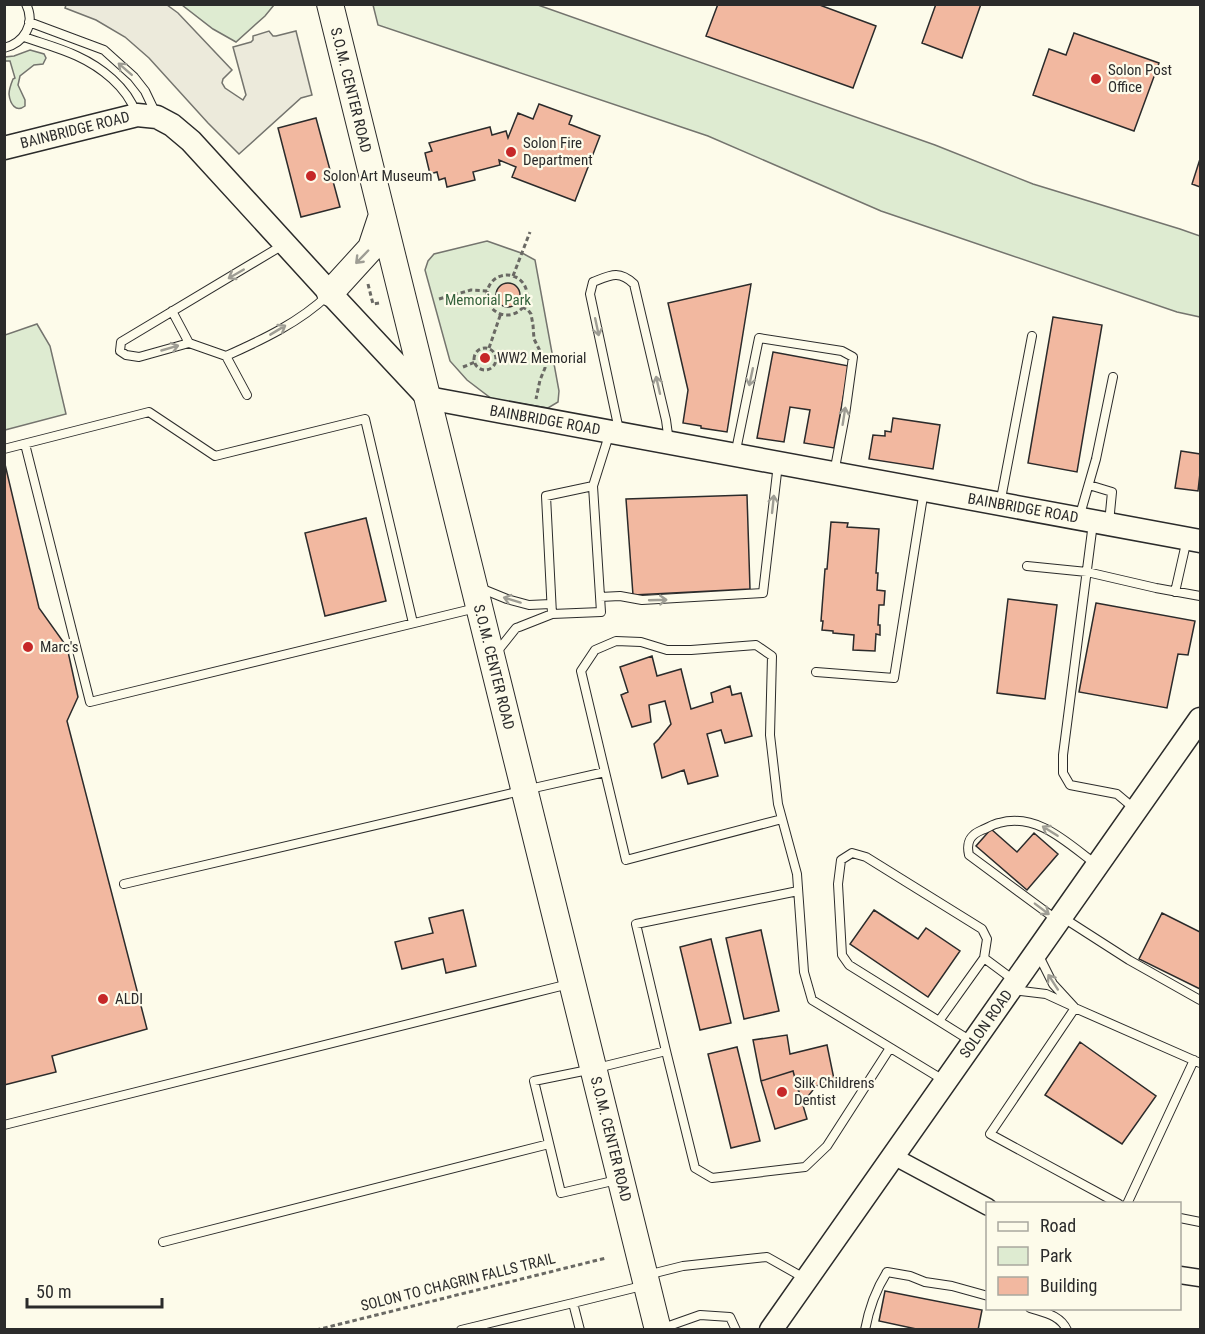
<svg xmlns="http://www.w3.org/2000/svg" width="1205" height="1334" font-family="'Roboto Condensed',sans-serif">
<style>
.green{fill:#deebd1;stroke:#74746e;stroke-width:1.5}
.parking{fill:#eceadb;stroke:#74746e;stroke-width:1.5}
.building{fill:#f2b8a0;stroke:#2b2b2b;stroke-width:1.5}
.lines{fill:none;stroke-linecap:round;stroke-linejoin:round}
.lane-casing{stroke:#2b2b2b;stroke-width:10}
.street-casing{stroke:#2b2b2b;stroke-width:19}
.secondary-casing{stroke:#2b2b2b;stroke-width:25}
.primary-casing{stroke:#2b2b2b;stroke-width:28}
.path{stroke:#6a6964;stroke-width:3;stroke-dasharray:4.5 3;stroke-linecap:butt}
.lane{stroke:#fdfbea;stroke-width:8}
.street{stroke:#fdfbea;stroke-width:16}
.secondary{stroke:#fdfbea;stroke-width:22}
.primary{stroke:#fdfbea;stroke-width:26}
.oneway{stroke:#9e9d94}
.poi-dot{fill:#c62828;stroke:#fdfbea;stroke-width:2}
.labels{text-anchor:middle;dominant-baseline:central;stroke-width:4.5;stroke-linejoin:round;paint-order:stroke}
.poi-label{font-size:15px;fill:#2b2b2b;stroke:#fdfbea;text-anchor:start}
.street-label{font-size:15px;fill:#2b2b2b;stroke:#fdfbea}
.park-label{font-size:15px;fill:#34623c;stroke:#fdfbea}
</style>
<rect width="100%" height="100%" fill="#fdfbea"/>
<path class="green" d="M182,5l92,-1v1l-9,11 -29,26 -23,-13z
M373,5h165l397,140 98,39 147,45 20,7v81l-23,-5 -296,-101 -173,-75 -330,-111z
M30,50l14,4 2,4 -3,6 -9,1 -14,11 -2,9 7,15v6c-9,7 -15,-2 -16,-12 0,-5 2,-10 4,-15l2,-1 -5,-17h-5v-4l9,-1z
M487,241l37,13 11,6 24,131 -1,11 -10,6 -56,-9 -25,-19 -17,-19 -25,-91 3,-9 6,-7z
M37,324l13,22 16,68 -61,16v-95z"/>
<path class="parking" d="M66,5h101l11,8 54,57 -9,9 -1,4 3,5 18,12 3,-5 -13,-48 18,-5 2,-2v-4l16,-5 4,5h3l20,-5 16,64 -11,3 -62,56 -31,-31 -59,-65 -24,-21 -29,-17 -31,-12z"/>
<path class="building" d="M718,4h99l59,22 -23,62 -147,-52z
M936,4h45l-19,54 -40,-15z
M1074,33l85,30 -25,68 -101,-36 16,-46 17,6z
M539,104l33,12 -3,8 31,12 -25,65 -63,-24 4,-10 -17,-7 1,5 -27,7 2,8 -28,7 -2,-9 -6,2 -2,-8 -7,2 -5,-21 7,-2 -3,-8 61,-16 2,8 14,-4 2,7 10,-25 15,6z
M316,118l24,89 -39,10 -23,-89z
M1200,159v28l-8,-3z
M496 295a12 12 0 1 1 24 0a12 12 0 1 1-24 0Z
M751,284l-24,148 -26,-4v-2l-18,-3 5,-33 -20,-87z
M1053,317l49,8 -25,147 -49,-9z
M773,352l76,14 -15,82 -30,-5 6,-33 -20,-3 -6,35 -27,-4z
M893,418l47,7 -7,44 -64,-10 4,-24 12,1v-5l6,1z
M1181,451l19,3v19l-2,18 -23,-3z
M4,460l35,148 28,39 11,50 -11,24 80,308 -95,27 4,16 -52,13z
M747,495l3,94 -117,6 -7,-96z
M366,518l20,83 -61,15 -20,-83z
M831,522l17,1 -1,4 32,2 -3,44h2l-1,17 8,1 -1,14h-5l-1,20h2v10l-4,-1 -1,17 -22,-1 1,-15 -21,-2v-2l-11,-1 1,-9h-2l4,-52h2z
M1008,599l49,6 -12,94 -48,-6z
M1096,603l99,18 -7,34 -10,-1 -11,54 -88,-16z
M652,656l5,20 24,-7 10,40 22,-7 -2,-9 19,-7 2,9 9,-2 11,43 -27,7 -4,-13 -14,4 11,42 -30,8 -4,-14 -22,8 -8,-34 5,-5 12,-15 -6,-23 -16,4 2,17 -19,5 -11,-32 7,-3 -8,-25z
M991,829l26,23 17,-19 24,21 -31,36 -51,-44z
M463,910l13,56 -30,7 -3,-14 -41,10 -7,-27 38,-9 -4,-15z
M874,910l44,29 8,-11 34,23 -32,46 -78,-53z
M1162,913l38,19v57l-61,-30z
M761,930l18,81 -35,8 -18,-81z
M711,939l20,84 -31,7 -20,-83z
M787,1035l3,19 37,-9 7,34 -18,7 -14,18 -9,-33 -32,10 -8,-41z
M1080,1042l76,54 -34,48 -77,-49z
M737,1047l23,94 -29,7 -23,-94z
M793,1071l14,48 -32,10 -14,-48z
M885,1291l97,19 -4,20h-57l-42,-9z"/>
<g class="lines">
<g class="lane-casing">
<path id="lane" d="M29,22l75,28 30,27 11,14 11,23
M24,37c17,6 36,11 53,19 24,11 50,31 59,57
M4,48c20,-5 32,-24 22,-44
M172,311l17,32 37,13 21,39
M189,343l-50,14 -13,-2 -6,-4 1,-9 162,-97
M226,356c36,-16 74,-34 102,-61
M619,430l-29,-136 3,-12c18,-7 26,-12 41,2l32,136 3,22
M25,444l65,258 386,-94
M4,449l145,-37 66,44 150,-37 48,204
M735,455l24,-117 83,13 11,6 -8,58 -11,58
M1089,485l23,7 -3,31
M1000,504l32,-168
M1079,518l17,-59 17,-82
M1093,523l-30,232v18l7,12 47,9 19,16
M1027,566l60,6 69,16 44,8
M480,588l27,11 22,6 22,-1
M1175,592l12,-53
M600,597l20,-1 22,4 121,-7 15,-129
M552,614l-6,-118 47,-10
M496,653l20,-25 3,-1 33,-13 49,-2 -8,-126 17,-54
M816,672l78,6 30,-188
M605,772l21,88 156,-41
M124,884l401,-94 80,-18 -24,-101 14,-21 21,-9 25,1 26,8h24l65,-5 16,11 -2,79 8,69 19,70 7,98 8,28 133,81
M1062,917l67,43 71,40
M1057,920l-88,-65c-3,-13 1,-20 13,-25 6,-2 11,-6 17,-7 39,-11 69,21 98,42
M1038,954l15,30 22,24
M1013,990l33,4 24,11
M939,1021l45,-63
M971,1041l-122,-76 -7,-10 -4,-71 3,-24 11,-7 14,4 116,72 5,10 -3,19 31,23
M666,1051l-30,-127 162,-33
M4,1125l565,-141
M617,1180l-56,13 -27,-112 59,-12 73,-18 29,117 17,10 93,-11 22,-21 63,-98
M1119,1204l-129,-70 85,-126 125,55
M1127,1204l67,-144
M1180,1218l20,4
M163,1242l386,-98
M647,1275l36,-9 84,-9 39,22
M1030,1308c15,5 30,7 37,22
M666,1327l34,-12 30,2 6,13
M461,1330l112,-27
M580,1330l-7,-27 73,-18
M865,1330c4,-22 10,-39 22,-58l23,4 15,6 27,4 36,10"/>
</g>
<g class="street-casing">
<path id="street" d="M893,1156l95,51
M1180,1275l20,3"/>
</g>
<g class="secondary-casing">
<path id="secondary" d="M4,148l133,-33 20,2 15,8 19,16 139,152 98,105 772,143
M771,1330l429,-611"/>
</g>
<g class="primary-casing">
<path id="primary" d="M330,4l328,1326
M330,293l41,-45 11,-33"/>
</g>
<path class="path" d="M487 295a20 20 0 1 1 40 0a20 20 0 1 1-40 0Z
M513,276l17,-44
M368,284l5,20 6,-1
M439,299l32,-9 17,1
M522,307l6,3 3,4 2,11 1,14 11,22v7l-5,12 -4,19
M474 359a11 11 0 1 1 22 0a11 11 0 1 1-22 0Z
M489,348l12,-35
M463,367l12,-5
M316,1330l290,-72"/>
<use href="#lane" class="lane"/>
<use href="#street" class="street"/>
<use href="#secondary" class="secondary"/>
<use href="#primary" class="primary"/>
</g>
<defs><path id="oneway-shaft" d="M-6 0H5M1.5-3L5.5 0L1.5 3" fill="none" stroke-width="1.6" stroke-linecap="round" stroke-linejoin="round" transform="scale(1.5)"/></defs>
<g class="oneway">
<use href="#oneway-shaft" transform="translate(125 69) rotate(-139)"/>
<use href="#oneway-shaft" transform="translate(362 257) rotate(134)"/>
<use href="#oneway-shaft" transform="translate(236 274) rotate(150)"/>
<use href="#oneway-shaft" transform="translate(597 327) rotate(78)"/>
<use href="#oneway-shaft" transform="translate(278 330) rotate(-31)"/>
<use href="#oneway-shaft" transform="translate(170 348) rotate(-16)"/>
<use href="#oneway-shaft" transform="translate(751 377) rotate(102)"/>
<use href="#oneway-shaft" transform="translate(658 385) rotate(-103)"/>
<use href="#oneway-shaft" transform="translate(844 416) rotate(-81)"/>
<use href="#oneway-shaft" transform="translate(773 504) rotate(-84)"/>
<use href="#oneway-shaft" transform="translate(512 600) rotate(-163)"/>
<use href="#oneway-shaft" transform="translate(658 600) rotate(-2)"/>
<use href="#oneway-shaft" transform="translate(1050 831) rotate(-148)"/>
<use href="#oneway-shaft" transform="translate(1042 909) rotate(37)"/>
<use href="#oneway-shaft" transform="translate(1053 982) rotate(-123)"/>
</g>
<g class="poi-dot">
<circle cx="1096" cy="79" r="6"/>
<circle cx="511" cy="152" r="6"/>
<circle cx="311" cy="176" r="6"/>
<circle cx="485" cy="358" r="6"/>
<circle cx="28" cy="647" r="6"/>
<circle cx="103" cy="999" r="6"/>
<circle cx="782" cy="1092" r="6"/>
</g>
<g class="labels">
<g class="poi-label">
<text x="1108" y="70">Solon Post<tspan x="1108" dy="17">Office</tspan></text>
<text x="523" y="143">Solon Fire<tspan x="523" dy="17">Department</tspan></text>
<text x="323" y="176">Solon Art Museum</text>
<text x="497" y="358">WW2 Memorial</text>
<text x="40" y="647">Marc's</text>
<text x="115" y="999">ALDI</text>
<text x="794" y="1083">Silk Childrens<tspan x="794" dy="17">Dentist</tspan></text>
</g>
<g class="street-label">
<text transform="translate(351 90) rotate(76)">S.O.M. CENTER ROAD</text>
<text transform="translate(75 130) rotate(-14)">BAINBRIDGE ROAD</text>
<text transform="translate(545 420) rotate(10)">BAINBRIDGE ROAD</text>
<text transform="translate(1023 508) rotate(10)">BAINBRIDGE ROAD</text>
<text transform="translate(494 667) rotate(76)">S.O.M. CENTER ROAD</text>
<text transform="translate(986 1024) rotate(-55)">SOLON ROAD</text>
<text transform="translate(611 1139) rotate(76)">S.O.M. CENTER ROAD</text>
<text transform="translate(458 1282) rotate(-14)">SOLON TO CHAGRIN FALLS TRAIL</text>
</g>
<g class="park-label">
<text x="488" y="300">Memorial Park</text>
</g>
</g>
<rect width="1205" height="1334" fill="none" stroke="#2b2b2b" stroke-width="12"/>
<rect x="986" y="1202" width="195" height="108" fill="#fdfbea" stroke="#a9a89e" stroke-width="1.5"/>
<rect x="998" y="1222" width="30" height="9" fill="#fdfbea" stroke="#a9a89e" stroke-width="1.5"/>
<text x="1040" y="1232" font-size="18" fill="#2b2b2b">Road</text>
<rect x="998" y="1247" width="30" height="18" fill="#deebd1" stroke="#a9a89e" stroke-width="1.5"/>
<text x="1040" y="1262" font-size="18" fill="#2b2b2b">Park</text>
<rect x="998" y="1277" width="30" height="18" fill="#f2b8a0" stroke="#a9a89e" stroke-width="1.5"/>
<text x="1040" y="1292" font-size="18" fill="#2b2b2b">Building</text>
<path d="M27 1298v9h135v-9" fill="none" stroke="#2b2b2b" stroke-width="3"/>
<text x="36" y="1298" font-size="18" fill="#2b2b2b" stroke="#fdfbea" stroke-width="4.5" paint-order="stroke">50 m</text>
</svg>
